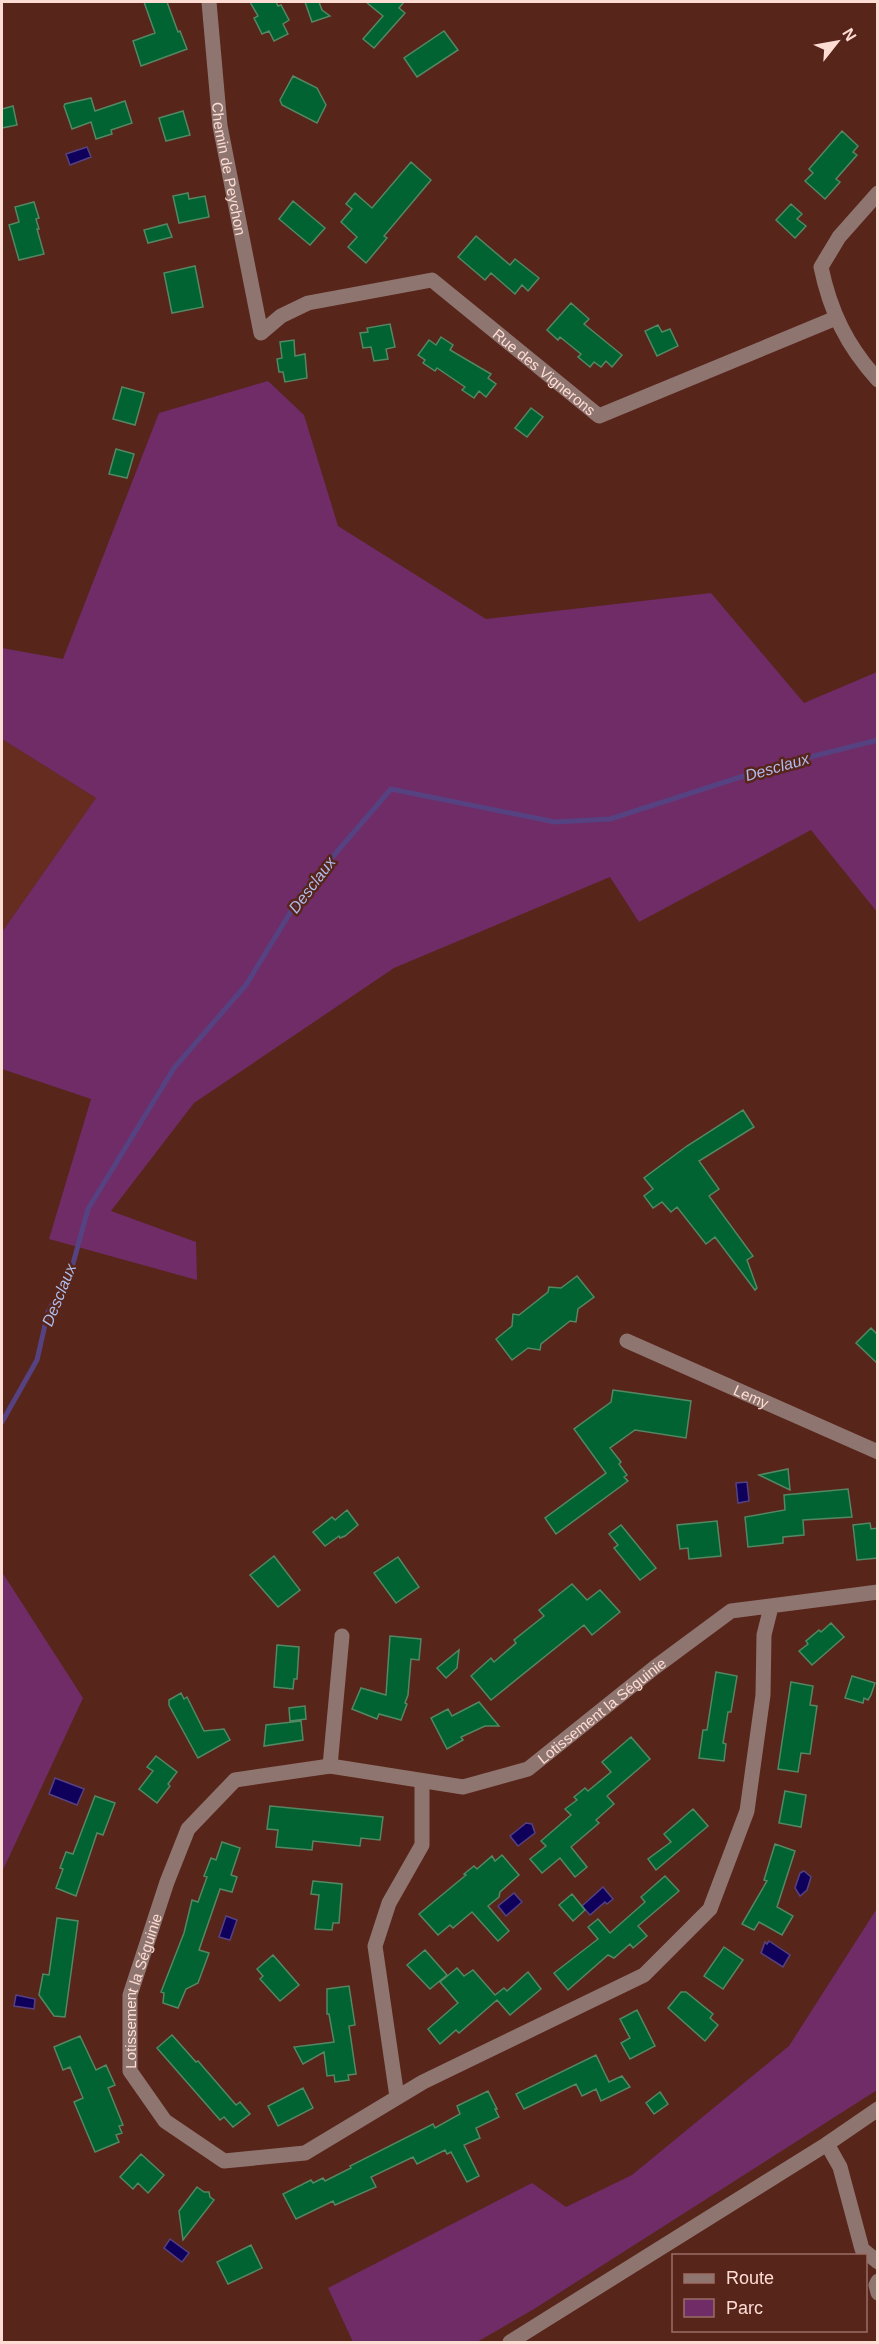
<svg xmlns="http://www.w3.org/2000/svg" width="879" height="2344" font-family="Helvetica,sans-serif">
<style>
.built{fill:#662c20}
.green{fill:#6f2c66}
.water{fill:#0f005c;stroke:#564280;stroke-width:1.5}
.lines{fill:none;stroke-linecap:round;stroke-linejoin:round}
.stream{stroke:#564280;stroke-width:5}
.building{fill:#006331;stroke:#548763;stroke-width:1.5}
.minor{stroke:#8f756f;stroke-width:15}
.labels{text-anchor:middle;dominant-baseline:central;stroke-width:5;stroke-linejoin:round;paint-order:stroke}
.street-label{font-size:15px;fill:#fddcd4;stroke:#58251b}
.water-label{font-size:16px;font-style:italic;fill:#afbcec;stroke:#58251b}
</style>
<rect width="100%" height="100%" fill="#58251b"/>
<path class="built" d="M2,739l94,59 -94,134z"/>
<path class="green" d="M268,381l36,34 34,111 148,93 225,-26 93,110 73,-31v240l-66,-82 -172,92 -29,-45 -216,91 -200,135 -83,108 85,31 1,38 -148,-41 42,-140 -89,-30v-137l94,-134 -94,-59v-91l61,11 96,-246z
M2,1572l81,126 -81,174z
M877,1894v196l-343,219 -57,33h-124l-25,-54 204,-105 34,24 66,-32 157,-129 87,-136z"/>
<path class="water" d="M87,147l4,10 -21,8 -4,-11z
M747,1482l2,19 -11,2 -2,-20z
M55,1778l29,11 -7,16 -28,-11z
M526,1823l6,1 3,9 -17,13 -8,-10z
M804,1871l7,6 -4,13 -7,6 -5,-8 5,-15z
M603,1887l10,12 -6,5 -2,-2 -15,13 -8,-9z
M514,1893l8,9 -16,14 -8,-10z
M226,1916l11,4 -7,20 -11,-3z
M769,1941l21,14 -7,12 -22,-14 4,-11 2,2z
M16,1995l19,4 -1,10 -20,-3z
M170,2239l19,14 -7,9 -18,-14z"/>
<g class="lines">
<path class="stream" d="M2,1422l35,-62 11,-48 23,-41 17,-62 86,-141 72,-83 58,-95 87,-101 164,33 55,-3 168,-54 100,-25"/>
</g>
<path class="building" d="M144,2h23l11,30 2,-1 7,18 -46,17 -8,-25 22,-8z
M250,2h26l2,4 3,-1 8,15 -6,4 5,10 -14,7 -5,-10 -7,3 -8,-16 4,-2z
M305,2h14l3,8 8,6 -18,6z
M366,2h38l-5,6 6,5 -31,35 -11,-9 20,-23z
M444,31l14,19 -41,27 -13,-19z
M293,76l24,12 9,17 -9,18 -35,-18 -2,-5z
M91,98l4,13 30,-10 7,22 -21,7 1,4 -16,5 -5,-17 -19,7 -8,-23 1,-2z
M13,106l4,19 -15,3v-19z
M183,111l7,24 -24,6 -7,-23z
M842,131l16,15 -5,6 4,3 -21,24 4,3 -15,17 -20,-18 8,-8 -4,-4z
M411,162l20,18 -47,56 3,2 -21,25 -18,-16 9,-10 -16,-15 11,-13 -6,-5 9,-11 17,15z
M188,193l1,6 16,-3 4,21 -30,6 -6,-27z
M293,201l32,27 -15,17 -31,-26z
M34,202l5,16 -3,1 3,10h-2l7,25 -25,6 -10,-35 10,-3 -4,-15z
M791,204l11,10 -5,5 9,7 -11,12 -19,-18z
M167,224l5,13 -24,6 -4,-13z
M476,236l34,29 5,-6 24,19 -11,13 -6,-6 -7,9 -24,-21 -6,7 -27,-23z
M195,266l8,41 -31,6 -8,-40z
M571,303l18,16 -5,5 38,31 -10,12 -6,-6 -5,6 -7,-5 -4,5 -12,-10 3,-3 -21,-17 -2,3 -11,-10z
M390,324l5,23 -9,2 2,10 -14,2 -3,-14 -8,1 -3,-15 8,-1 -1,-4z
M658,325l4,7 8,-3 8,17 -21,10 -12,-25z
M441,337l12,8 -3,5 41,24 -3,4 8,6 -10,13 -7,-6 -5,7 -12,-8 3,-3 -28,-19 -2,3 -12,-8 2,-3 -7,-5 11,-15 7,5z
M294,340l1,16 10,-2 2,24 -22,4 -2,-10h-4l-2,-13 5,-1 -2,-16z
M122,387l22,6 -9,32 -22,-6z
M531,408l12,9 -16,20 -12,-9z
M116,449l18,5 -7,24 -18,-4z
M743,1110l11,17 -55,34 20,28 -10,7 44,60 -6,4 10,28 -2,2 -40,-53 -9,7 -29,-37 -6,5 -9,-10 -9,6 -9,-12 9,-7 -9,-11 43,-32z
M577,1276l17,21 -16,12 -2,13 -6,-1 -29,23 -1,6 -12,-2 -16,12 -16,-21 16,-13 1,-12 6,1 29,-23 1,-5 12,1z
M871,1328l7,7v29l-22,-21z
M613,1390l78,11 -5,37 -51,-8 -25,18 11,14 -2,2 8,11 -3,2 4,4 -72,53 -11,-16 61,-45 -32,-44 37,-27z
M788,1469l2,21 -31,-15z
M848,1489l4,28 -49,3 1,15 -21,2v6l-35,4 -3,-30 40,-7 -1,-15z
M347,1510l11,15 -13,11 -5,2 -1,-2 -14,10 -12,-14 19,-15 3,3z
M717,1521l4,35 -32,3 -1,-11 -8,1 -3,-24z
M870,1523l1,6 7,-1v30l-21,2 -4,-35z
M621,1525l35,43 -16,12 -26,-32 4,-3 -9,-11z
M274,1556l26,34 -22,17 -28,-32z
M398,1557l21,30 -23,16 -22,-30z
M572,1584l15,16 13,-10 20,22 -28,23 -8,-10 -93,75 -20,-24 20,-18 3,4 22,-19 -2,-3 30,-24 -5,-6z
M831,1623l13,14 -32,28 -13,-14 9,-7 -2,-3 13,-11 2,2z
M390,1636l31,3 -2,21 -8,-1 -3,36 -3,8 2,1 -6,16 -22,-6 -2,5 -25,-10 9,-21 25,7z
M277,1645l22,2 -2,32h-3l-1,10 -19,-2z
M459,1650l-2,18 -11,10 -9,-10z
M716,1672l21,4 -6,36h-3l-5,31 3,1 -2,17 -25,-3 4,-28h4z
M852,1676l23,7 -4,12 -3,5 -4,-2 -1,5 -18,-5z
M791,1682l22,4 -3,19 7,1 -7,48 -9,-1 -3,19 -20,-3z
M181,1693l3,6 3,-2 17,34 20,-2 6,11 -32,18 -29,-53v-5z
M479,1702l20,24h-14l-24,11 2,3 -16,9 -16,-31 17,-9 4,7z
M305,1706l1,13 -16,2 -1,-13z
M301,1721l2,19 -39,6 2,-21z
M631,1737l19,22 -43,37 7,8 -18,16 3,3 -28,24 16,20 -12,10 -15,-19 -18,15 -12,-14 16,-13 -5,-5 30,-26 -6,-6 12,-9 -3,-3 11,-9 3,3 23,-19 -9,-10z
M156,1756l21,16 -9,12 2,2 -13,17 -18,-14 14,-18 -6,-4z
M785,1791l21,4 -5,32 -22,-4z
M95,1796l20,7 -12,32 -6,-2 -21,63 -20,-8 7,-19 -3,-1 6,-16 7,2z
M270,1806l113,11 -3,23 -19,-2 -1,8 -47,-5 -1,9 -36,-3 2,-17 -11,-1z
M693,1809l15,17 -52,44 -8,-11 23,-17 -7,-8z
M222,1842l18,6 -9,27 6,2 -5,15 -12,-3 -21,61 10,3 -11,30 -12,6 -8,19 -15,-5 1,-10 -3,-1 23,-59 8,-33 6,2 9,-25 -3,-1 7,-18 5,2z
M775,1844l20,7 -18,56 16,9 -11,19 -23,-13 -5,8 -12,-6 25,-43 -3,-1z
M502,1855l17,20 -19,17 -1,5 -11,9 21,25 -11,10 -26,-29 -19,16 -3,-3 -12,10 -19,-21 47,-39 -2,-1 10,-8 3,3 15,-13 3,5z
M665,1876l14,15 -41,35 9,10 -14,12 -3,-4 -16,14 -6,-3 -40,35 -14,-17 44,-34 -10,-12 10,-8 12,14 35,-31 -4,-5z
M313,1881l29,3 -3,39h-6l-1,7 -17,-1 4,-34 -8,-1z
M572,1894l13,16 -12,11 -14,-16z
M57,1918l21,3 -13,96 -11,-1 -15,-21 4,-21 6,1z
M724,1947l19,13 -20,29 -19,-13z
M425,1950l22,25 -17,14 -23,-24z
M273,1955l26,30 -19,16 -20,-22 3,-3 -6,-7z
M457,1968l7,8 9,-6 22,25 9,-7 3,3 21,-19 13,17 -31,26 -13,-15 -38,33 -3,-3 -16,14 -12,-15 30,-26 -18,-21z
M349,1986l6,39 -6,1 7,48 -8,1 1,5 -14,2 -1,-7 -7,1 -3,-24 -21,12 -9,-17 40,-5 -5,-28h-2v-25z
M681,1992h5l27,22 -3,4 8,7 -13,16 -37,-33z
M637,2010l18,36 -25,13 -9,-16 9,-5 -10,-19z
M172,2035l24,27 2,-1 38,44 4,-3 10,12 -17,13 -9,-10 -4,3 -63,-72z
M80,2036l16,34 10,-5 9,20 -7,3 15,37 -4,1 3,7 -6,2 3,7 -24,10 -21,-50 9,-4 -13,-31 -7,3 -9,-23z
M596,2055l13,27 13,-6 8,11 -29,14 -5,-12 -14,7 -6,-12 -52,25 -8,-15z
M303,2088l10,20 -35,18 -10,-20z
M488,2091l9,18h-2l4,8 -23,11 4,10 -16,7 15,31 -12,6 -16,-30 -4,2 -2,-4 -28,14 -4,-7 -42,20 5,10 -41,18 -2,-4 -37,18 -13,-25 28,-14 2,3 10,-5 2,3 26,-13 -1,-2 83,-42 2,4 25,-14 -3,-8z
M660,2092l8,12 -14,10 -8,-11z
M141,2154l23,21 -16,18 -10,-10 -5,6 -13,-12z
M197,2187l7,5h5l1,5 4,3 -31,40 -4,-29z
M251,2245l11,23 -34,16 -11,-22z"/>
<g class="lines">
<g class="minor">
<path id="s1" d="M209,2l11,124 41,207 20,-17 27,-13 124,-23 167,136 237,-98"/>
<path d="M878,193l-39,44 -18,30c9,44 26,79 57,113"/>
<path id="s2" d="M627,1341l251,111"/>
<path id="s3" d="M771,1607l-7,28 -1,60 -16,116 -37,98 -66,66 -221,107 -118,71 -81,8 -59,-40 -35,-50v-76l37,-113 21,-53 47,-49 95,-14 133,21 65,-18 126,-101 77,-57 147,-19"/>
<path d="M330,1766l12,-130"/>
<path d="M397,2097l-22,-151 14,-43 33,-58v-64"/>
<path d="M827,2144l13,23 22,82 16,13"/>
<path d="M878,2281l-2,4 2,8"/>
<path d="M510,2342l317,-198 51,-35"/>
</g>
</g>
<g class="labels">
<g class="street-label">
<text stroke="none"><textPath href="#s1" startOffset="168">Chemin de Peychon</textPath></text>
<text stroke="none"><textPath href="#s1" startOffset="663">Rue des Vignerons</textPath></text>
<text stroke="none"><textPath href="#s2" startOffset="136">Lemy</textPath></text>
<text stroke="none"><textPath href="#s3" startOffset="1713">Lotissement la Séguinie</textPath></text>
<text stroke="none"><textPath href="#s3" startOffset="1083">Lotissement la Séguinie</textPath></text>
</g>
<g class="water-label">
<text transform="translate(777 767) rotate(-16)">Desclaux</text>
<text transform="translate(312 885) rotate(-53)">Desclaux</text>
<text transform="translate(59 1295) rotate(-68)">Desclaux</text>
</g>
</g>
<rect width="879" height="2344" fill="none" stroke="#fddcd4" stroke-width="6"/>
<rect x="672" y="2254" width="195" height="78" fill="#58251b" stroke="#9a6e65" stroke-width="1.5"/>
<rect x="684" y="2274" width="30" height="9" fill="#8f756f" stroke="#9a6e65" stroke-width="1.5"/>
<text x="726" y="2284" font-size="18" fill="#fddcd4">Route</text>
<rect x="684" y="2299" width="30" height="18" fill="#6f2c66" stroke="#9a6e65" stroke-width="1.5"/>
<text x="726" y="2314" font-size="18" fill="#fddcd4">Parc</text>
<g transform="translate(837 42) rotate(59)" stroke="#58251b" stroke-width="4.5" paint-order="stroke">
<path d="M0-4.5L10 22L0 15L-10 22Z" fill="#fddcd4"/>
<text y="-9" font-size="16" font-weight="bold" text-anchor="middle" fill="#fddcd4">N</text>
</g>
</svg>
